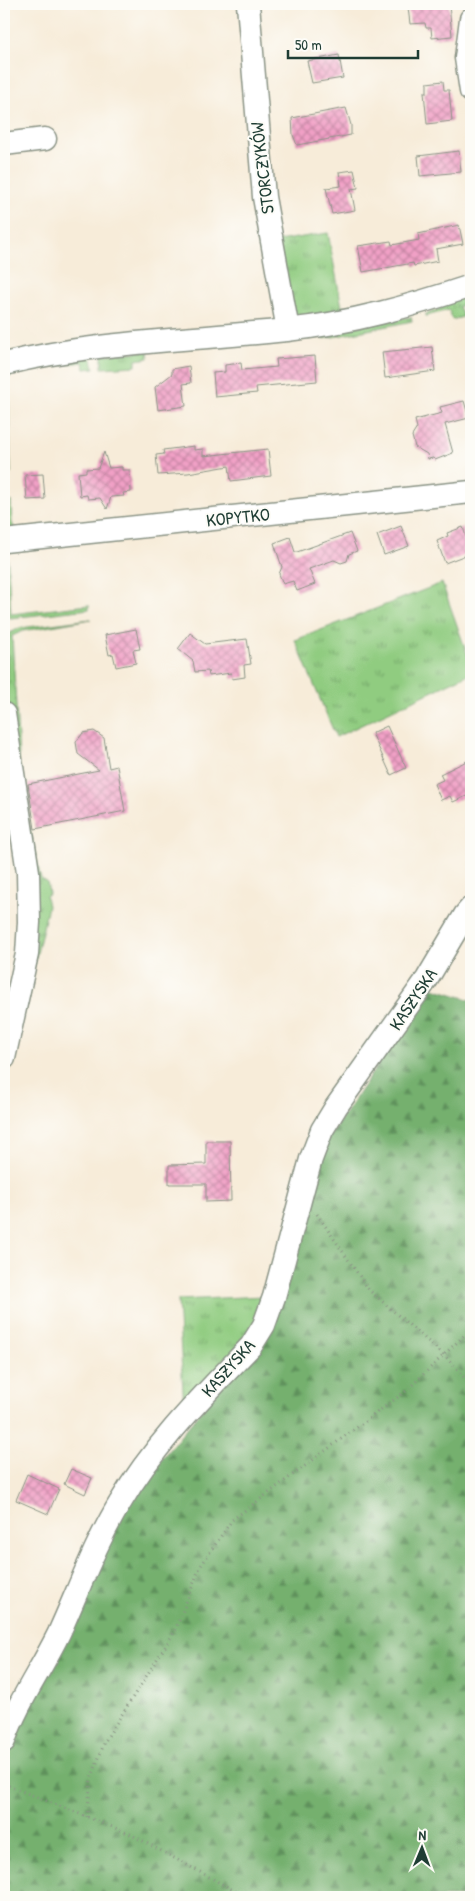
<svg xmlns="http://www.w3.org/2000/svg" width="475" height="1901" font-family="'Patrick Hand',sans-serif">
<style>
.grass{fill:url(#grass-tufts);stroke:#58845a}
.forest{fill:url(#forest-firs);stroke:#4a7651}
.building{fill:url(#building-cross-hatch)}
.lines{fill:none;stroke-linecap:round;stroke-linejoin:round}
.minor-casing{stroke:#8b9486;stroke-width:25}
.path{stroke:#8b9486;stroke-width:3;stroke-dasharray:1 4;stroke-linecap:butt}
.minor{stroke:#fff;stroke-width:22}
.labels{text-anchor:middle;dominant-baseline:central;stroke-width:4;stroke-linejoin:round;paint-order:stroke}
.street-label{font-size:18px;fill:#1f3d34;stroke:#fdfcf7}
</style>
<defs>
<pattern id="grass-tufts" width="24" height="20" patternUnits="userSpaceOnUse" patternTransform="scale(1.25)"><rect width="24" height="20" fill="#90cc80"/><path d="M3 7l-1-3M5 7V3M7 7l1-3M15 17l-1-3M17 17v-4M19 17l1-3" fill="none" stroke="#75a76a"/></pattern>
<pattern id="forest-firs" width="22" height="20" patternUnits="userSpaceOnUse" patternTransform="scale(1.25)"><rect width="22" height="20" fill="#74b06e"/><path d="M5 1l3.5 6h-7zM16 11l3.5 6h-7z" fill="#5f905b"/></pattern>
<pattern id="building-cross-hatch" width="8" height="8" patternUnits="userSpaceOnUse" patternTransform="scale(1.25)"><rect width="8" height="8" fill="#f1a0c6"/><path d="M0 0l8 8M0 8l8-8" fill="none" stroke="#c384a2"/></pattern>
</defs>
<rect width="100%" height="100%" fill="#fdfcf7"/>
<filter id="ink" filterUnits="userSpaceOnUse"><feTurbulence type="fractalNoise" baseFrequency=".02" numOctaves="2"/><feDisplacementMap in="SourceGraphic" scale="10" xChannelSelector="R" yChannelSelector="G"/><feConvolveMatrix kernelMatrix="1 2 1 2 8 2 1 2 1" color-interpolation-filters="sRGB"/></filter>
<filter id="wash" filterUnits="userSpaceOnUse"><feTurbulence type="fractalNoise" baseFrequency=".0096" numOctaves="4" result="noise"/><feDisplacementMap in="SourceGraphic" scale="20" xChannelSelector="R" yChannelSelector="G"/><feGaussianBlur stdDeviation="1.12" result="paint"/><feColorMatrix in="noise" values="0 0 0 0 0 0 0 0 0 0 0 0 0 0 0 0 0 1.4 0 .05"/><feComposite in="paint" operator="in"/></filter>
<g filter="url(#wash)">
<rect width="100%" height="100%" fill="#f7ecd9"/>
<path class="grass" d="M328,233l14,74 18,-3 -3,5 -62,11 -17,-79z
M471,294v8l-12,4 4,11 -11,3 -3,-10 -23,6v-2l16,-6 4,-5z
M411,317l1,4 -89,18 -2,-6z
M148,351l1,7 -13,2v6l-34,2v-13z
M91,355l3,13 -9,1 -2,-7 -69,10 -6,7 3,94 -6,-1 -1,-99z
M11,501l1,22 5,10h-8l-5,-16v-11z
M4,548l3,1 4,65 78,-9v4l-79,9 -5,-9z
M442,583l27,76h2v14l-135,64 -41,-97z
M91,619l-68,12 -11,5 9,155 20,88 6,3 2,12 -3,2 2,10 -24,103 7,-47 -24,-256v-64l3,-9 10,-5z
M265,1296l-11,34 -70,80 -6,-110z"/>
<path class="forest" d="M430,987l41,13v897h-463l-4,-8v-135l14,-39 107,-212 129,-156 63,-192z"/>
<g id="blocks">
<path class="building" d="M449,4l3,32 -20,2 -1,-10h-5l-1,-5 -15,1 -2,-17z
M339,55l4,23 -31,5 -5,-22z
M443,81l1,9h5l3,31 -25,3 -3,-32h3v-9z
M346,108l5,17v10l-54,10 -4,-10 -1,-17z
M459,151l2,21 -41,4 -2,-20z
M354,170l4,18 -7,1 4,21 -23,4 -6,-26 15,-2 -2,-14z
M459,225l4,19 -27,5 2,12 -24,5 -1,-3 -50,9 -5,-26 33,-5 1,4 27,-5 -1,-6z
M432,347l3,24 -50,7 -3,-26z
M315,356l2,25 -61,6 1,6 -42,4 -2,-24 12,-1v-7l16,-2 1,7 35,-3 -1,-8z
M189,366l2,17 -8,1 3,22 -28,4 -3,-23 17,-13v-5z
M464,401l5,17 -24,6 8,29 -18,7 -2,-2 -5,1 -1,-5 -12,-7 -3,-11 5,-8 -2,-8 27,-7 -2,-6z
M194,446v4l9,-1v7l65,-7 3,27 -40,5 -2,-15 -41,7 -30,2 -2,-20 8,-1 -1,-4z
M104,452l5,16 13,-1v3h8l1,22 -8,1 1,3 -13,1 -4,12 -7,-11 -12,1 -1,-4 -7,1 -2,-23 8,-1v-3l12,-1z
M43,474l2,25 -18,1 -2,-25z
M401,526l8,20 -25,9 -7,-20z
M463,527l3,10 5,-2v18l-26,10 -8,-22 11,-5 -1,-3z
M350,533l7,18 -8,3 -2,7 -6,2 -7,-3 -25,9 6,15 -18,7 -4,-10 -10,3 -4,-10 3,-7 -8,-24 16,-6 5,15h2z
M136,629l4,20 -7,1 3,13 -20,4 -3,-13 -4,1 -4,-20z
M190,633l15,11 42,-5 4,25 -7,1 1,12 -13,2 -1,-6 -22,3 -1,-5 -13,1 -2,-11 -15,-12z
M387,726l19,42 -15,7 -19,-42z
M94,731l10,7 5,30 8,-2 8,45 -90,18 -7,-45 71,-14 -21,-16 -2,-12 7,-9z
M471,759v35l-18,8 -3,-6 -9,4 -7,-16 9,-4 -3,-6z
M206,1141h24l1,60 -25,1v-18h-37v-19l37,-1z
M71,1469l21,9 -7,16 -21,-10z
M27,1474l32,15 -11,25 -32,-14z"/>
</g>
</g>
<g filter="url(#ink)">
<use href="#blocks" fill-opacity="0" stroke="#8b9486" stroke-width="1"/>
<g class="lines">
<g class="minor-casing">
<path id="minor" d="M248,4l16,193 24,133
M471,19l-5,39 5,33
M4,144l41,-5
M4,364c92,-23 188,-24 283,-34 64,-7 124,-24 184,-44
M4,541l467,-49
M4,714l24,158 1,50 -2,32 -23,104
M4,1741c13,-38 37,-71 55,-108 20,-44 36,-89 61,-130 34,-59 84,-108 131,-157l13,-21 10,-28 37,-138 11,-29 14,-23 91,-128 38,-64 6,-7"/>
</g>
<path class="path" d="M317,1214l52,76 76,66 26,29
M4,1784l126,50 116,63
M87,1817l4,-38 14,-38 70,-110 25,-64 32,-47 174,-129 65,-62"/>
<use href="#minor" class="minor"/>
</g>
</g>
<g class="labels">
<g class="street-label">
<text transform="translate(262 168) rotate(-97)">STORCZYKÓW</text>
<text transform="translate(238 517) rotate(-6)">KOPYTKO</text>
<text transform="translate(413 999) rotate(-56)">KASZYSKA</text>
<text transform="translate(228 1368) rotate(-48)">KASZYSKA</text>
</g>
</g>
<rect width="475" height="1901" fill="none" stroke="#fdfcf7" stroke-width="20"/>
<g transform="translate(422 1848) rotate(1)" stroke="#fdfcf7" stroke-width="4" paint-order="stroke">
<path d="M0-4L9 19L0 12L-9 19Z" fill="#1f3d34"/>
<text y="-8" font-size="14" font-weight="bold" text-anchor="middle" fill="#1f3d34">N</text>
</g>
<path d="M288 50v8h130v-8" fill="none" stroke="#1f3d34" stroke-width="2.5"/>
<text x="295" y="50" font-size="15" fill="#1f3d34" stroke="#fdfcf7" stroke-width="4" paint-order="stroke">50 m</text>
</svg>
